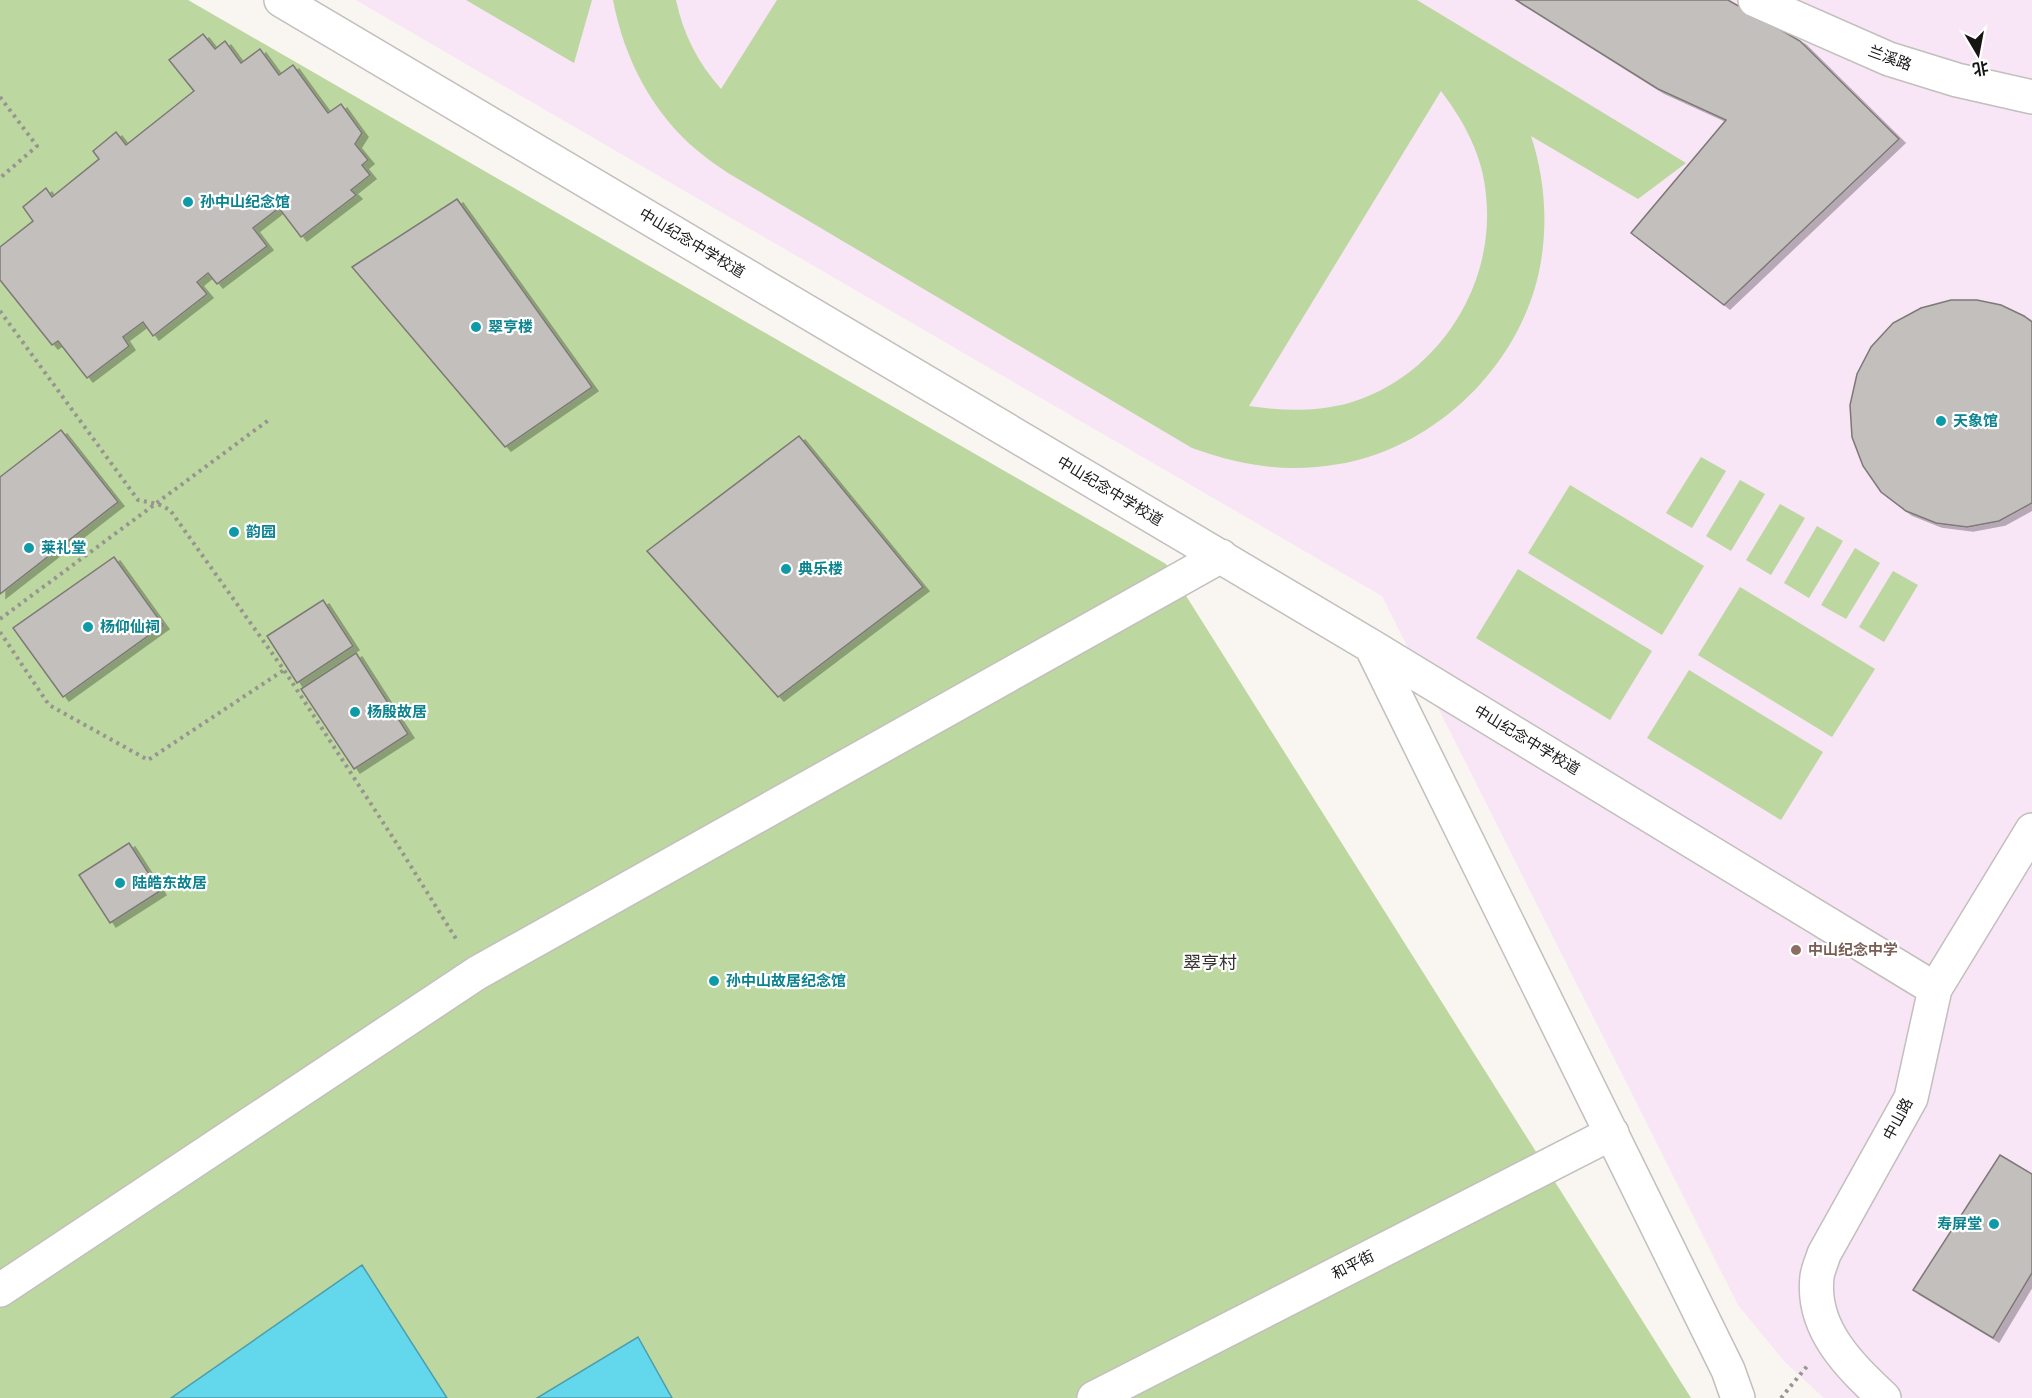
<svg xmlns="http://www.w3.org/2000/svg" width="2032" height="1398" font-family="'Fira Sans Condensed','Noto Sans SC',sans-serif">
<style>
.education{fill:#f8e5f5}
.green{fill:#bcd79f;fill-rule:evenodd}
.water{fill:#63d7ec;stroke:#4c9dac;stroke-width:1.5}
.building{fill:#c3bfbc;stroke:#7d7976;stroke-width:1.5;filter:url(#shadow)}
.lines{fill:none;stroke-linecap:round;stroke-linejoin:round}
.minor-casing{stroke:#c2bfbc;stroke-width:36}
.path{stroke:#979491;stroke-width:4;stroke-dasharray:3 4.5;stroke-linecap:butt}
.minor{stroke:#fff;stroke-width:33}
.culture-dot{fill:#0f9aa8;stroke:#fff;stroke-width:2}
.education-dot{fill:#8d6e63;stroke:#fff;stroke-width:2}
.labels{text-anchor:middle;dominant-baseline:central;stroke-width:4.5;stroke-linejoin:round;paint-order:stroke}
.street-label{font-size:15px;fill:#171615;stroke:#fff}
.culture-label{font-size:15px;font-weight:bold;fill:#0d838f;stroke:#fff;text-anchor:start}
.education-label{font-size:15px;font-weight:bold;fill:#785e54;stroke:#fff;text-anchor:start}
.quarter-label{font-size:18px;fill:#353230;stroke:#fff}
</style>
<defs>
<filter id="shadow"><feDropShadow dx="6" dy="4" stdDeviation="0" flood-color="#0004"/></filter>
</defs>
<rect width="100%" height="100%" fill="#f9f5f1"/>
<path class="education" d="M356,0h1676v1398h-208l-39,-36 -47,-57 -356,-709z"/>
<path class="green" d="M0,0h188l978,564 525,834h-1691z
M466,0h126l-18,63z
M613,0h63c7,34 22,63 45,89l56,-89h640l269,163 -48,36 -107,-63c13,40 17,82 10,125 -16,99 -102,186 -202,203 -53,9 -97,2 -147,-16l-464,-275c-10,-7 -21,-14 -30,-22 -46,-38 -74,-93 -85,-151zM1441,91c23,30 42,65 45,104 10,90 -48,182 -137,208 -33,9 -67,8 -100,3z
M1701,457l25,14 -34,57 -26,-15z
M1740,480l25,14 -34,57 -25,-15z
M1570,485l134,81 -42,69 -134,-82z
M1780,504l25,14 -34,57 -25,-15z
M1817,526l26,15 -34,57 -25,-15z
M1855,548l25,15 -34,56 -25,-14z
M1518,569l134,82 -42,69 -134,-82z
M1893,571l25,14 -34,57 -25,-15z
M1740,587l135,82 -43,68 -134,-82z
M1689,670l134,82 -42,68 -134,-82z"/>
<path class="water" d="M362,1265l85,133h-276z
M638,1337l34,61h-135z"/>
<path class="building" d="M1516,0h212l72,41 99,98 -175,166 -93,-72 95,-113 -68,-31z
M203,34l12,15 10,-8 16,22 19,-14 19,26 14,-10 35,48 13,-9 21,29 -7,11 13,16 -6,5 8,10 -19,15 5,5 -55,42 -22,-29 -26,20 14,18 -50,38 -9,-11 -11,9 10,12 -54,42 -10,-14 -20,15 6,9 -42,32 -29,-37 -6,4 -52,-65v-33l33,-26 -10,-14 23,-19 6,9 47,-38 -6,-8 23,-19 10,13 68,-54 -25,-31z
M457,199l135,188 -87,60 -153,-180z
M1951,300h26l24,5 23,11 8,6v181l-33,18 -32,6 -31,-4 -30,-12 -25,-19 -18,-26 -11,-29 -2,-32 7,-31 14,-27 22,-24 28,-15z
M61,430l57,72 -118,92v-117z
M799,436l124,151 -145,110 -131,-146z
M114,557l49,68 -100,72 -50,-69z
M323,600l30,46 -56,37 -30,-47z
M356,653l52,81 -54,35 -53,-80z
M129,843l31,48 -50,32 -31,-48z
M2000,1155l32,19v99l-39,65 -80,-48z"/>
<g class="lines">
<g class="minor-casing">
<path id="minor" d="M281,0l1090,646 564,343
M1755,0l134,59 68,21 75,17
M1371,646l357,724 10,28
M0,1290l477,-317 744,-417
M1094,1398l518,-265
M1884,1398c-34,-32 -73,-69 -67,-121 1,-8 5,-16 7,-23l87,-156 24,-109 97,-159"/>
</g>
<path class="path" d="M0,97l37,49 -37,32
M0,311l138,189 20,4 12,6 114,160 113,174 61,98
M0,619l270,-200
M0,632l49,73 99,55 136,-90
M1781,1398l27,-33"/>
<use href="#minor" class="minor"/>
</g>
<g class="culture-dot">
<circle cx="188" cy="202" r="6"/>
<circle cx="476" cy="327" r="6"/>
<circle cx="1941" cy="421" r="6"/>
<circle cx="234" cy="532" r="6"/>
<circle cx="29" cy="548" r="6"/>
<circle cx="786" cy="569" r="6"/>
<circle cx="88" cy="627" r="6"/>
<circle cx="355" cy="712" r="6"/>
<circle cx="120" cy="883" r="6"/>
<circle cx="714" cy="981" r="6"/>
<circle cx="1994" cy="1224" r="6"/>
</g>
<circle class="education-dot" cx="1796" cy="950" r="6"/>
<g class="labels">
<g class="street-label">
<text transform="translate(1890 58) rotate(20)">兰溪路</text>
<text transform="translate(692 243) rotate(31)">中山纪念中学校道</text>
<text transform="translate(1110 491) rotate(31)">中山纪念中学校道</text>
<text transform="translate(1527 740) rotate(31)">中山纪念中学校道</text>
<text transform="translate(1898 1119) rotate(-62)">中山路</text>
<text transform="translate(1353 1265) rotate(-27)">和平街</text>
</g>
<g class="culture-label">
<text x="200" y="202">孙中山纪念馆</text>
<text x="488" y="327">翠亨楼</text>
<text x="1953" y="421">天象馆</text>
<text x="246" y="532">韵园</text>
<text x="41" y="548">莱礼堂</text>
<text x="798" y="569">典乐楼</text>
<text x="100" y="627">杨仰仙祠</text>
<text x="367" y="712">杨殷故居</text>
<text x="132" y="883">陆皓东故居</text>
<text x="726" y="981">孙中山故居纪念馆</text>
<text x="1982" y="1224" text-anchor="end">寿屏堂</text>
</g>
<g class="education-label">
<text x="1808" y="950">中山纪念中学</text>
</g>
<g class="quarter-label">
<text x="1210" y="963">翠亨村</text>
</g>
</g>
<g transform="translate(1978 54) rotate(170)" stroke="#ffffff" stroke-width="4.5" paint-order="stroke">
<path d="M0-4.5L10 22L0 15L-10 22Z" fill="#171615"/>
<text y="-9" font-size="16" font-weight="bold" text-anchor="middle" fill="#171615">北</text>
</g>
</svg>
